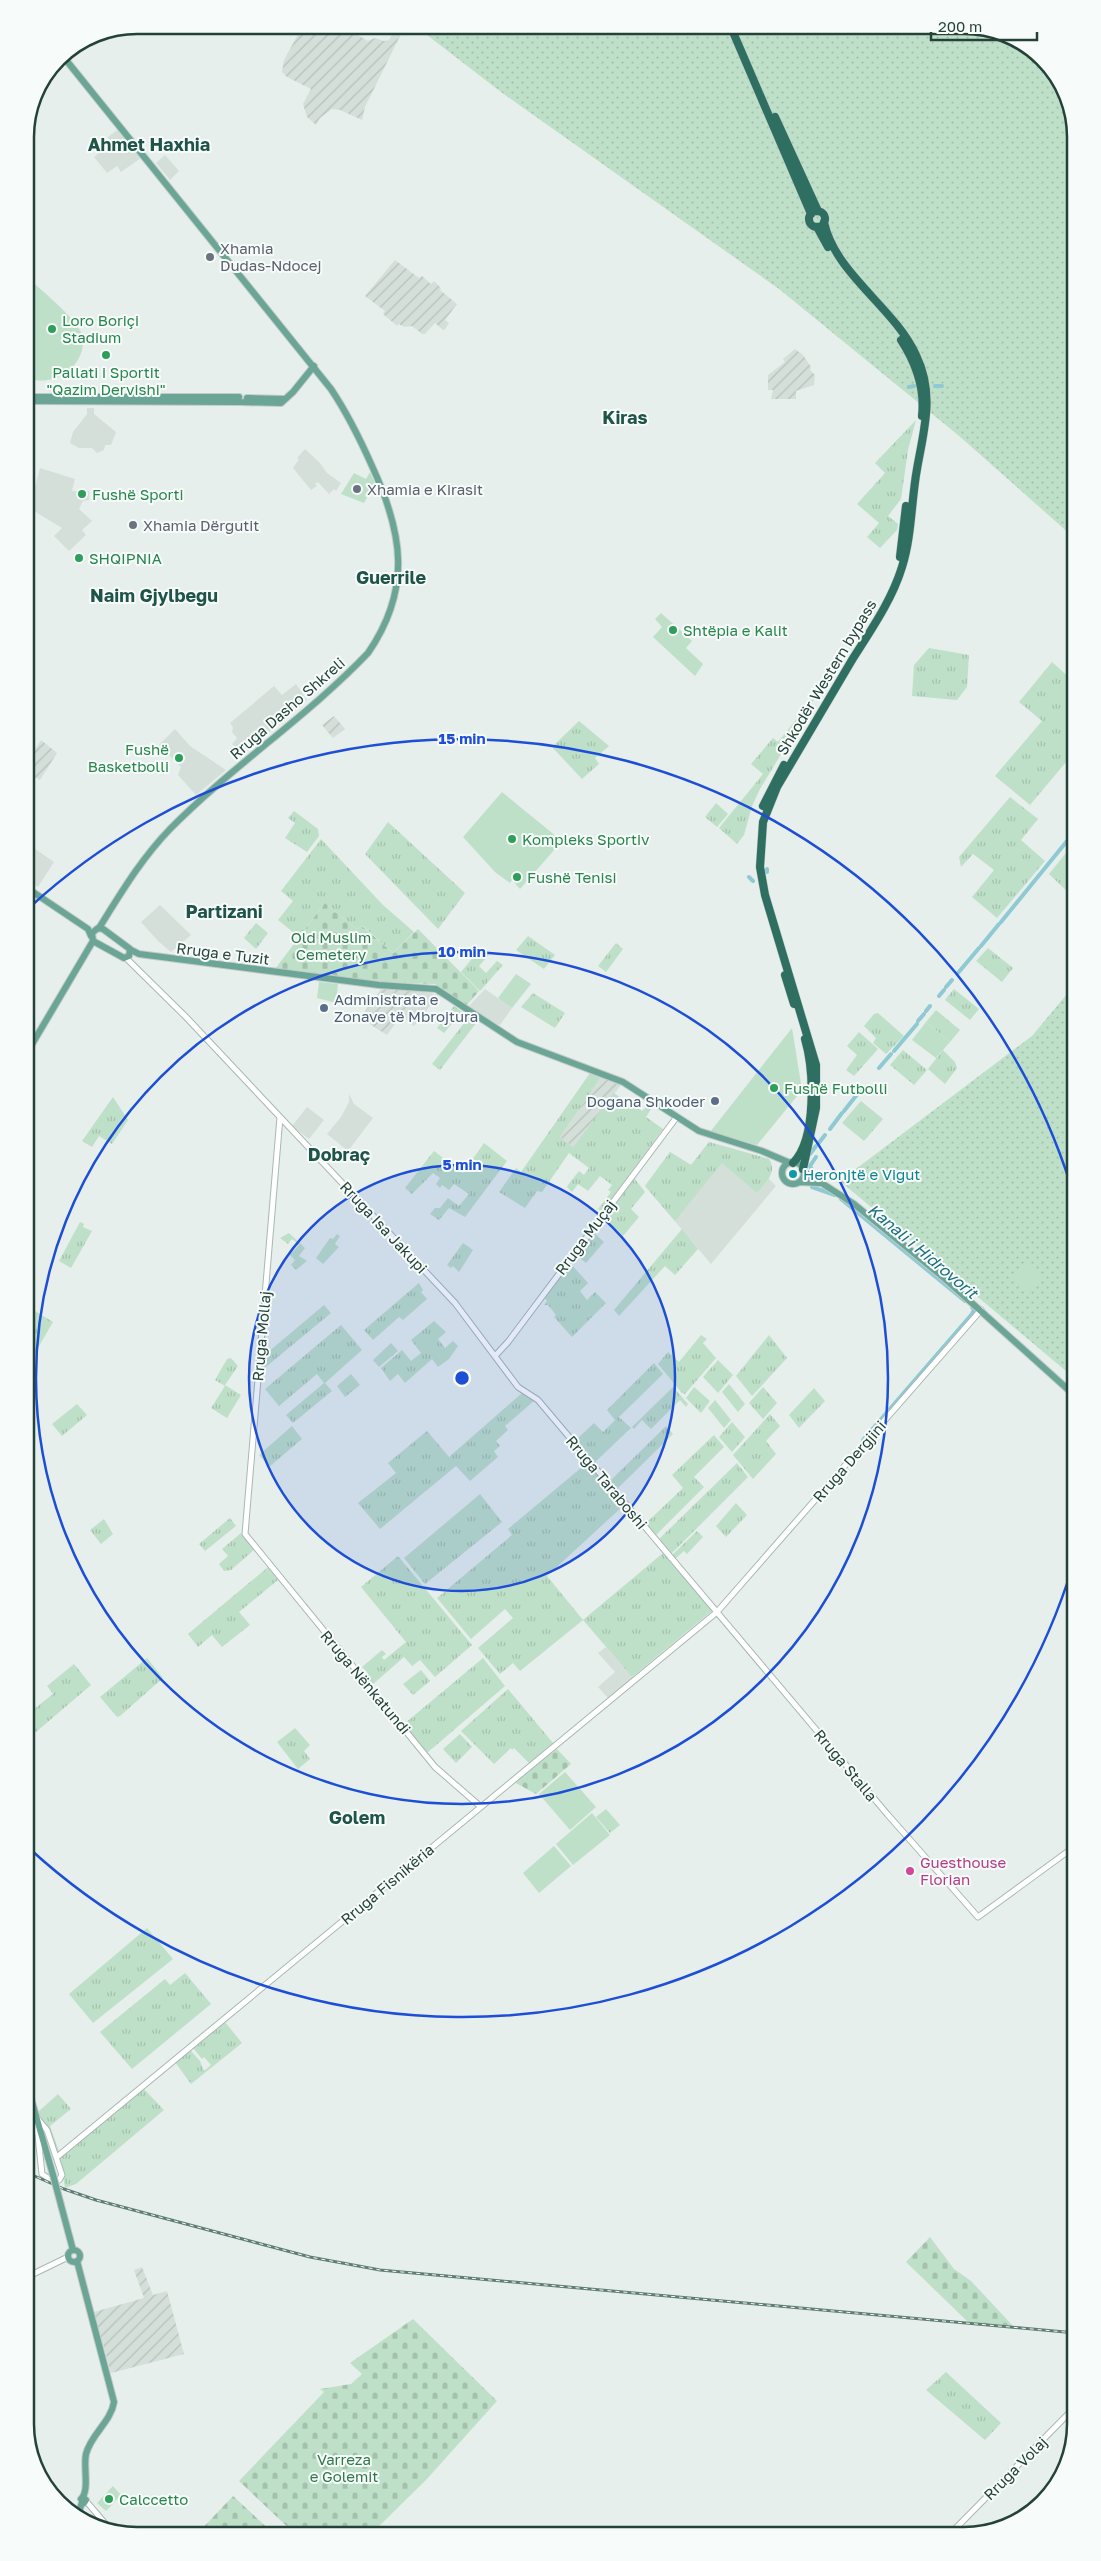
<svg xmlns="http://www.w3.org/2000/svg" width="1101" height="2561" font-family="'Golos Text',sans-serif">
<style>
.built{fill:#d4dfda}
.industrial{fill:url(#industrial-furrows)}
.grass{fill:url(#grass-tufts)}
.cemetery{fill:url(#cemetery-stones)}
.park{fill:url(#park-dots)}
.garden{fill:#bfe0c8}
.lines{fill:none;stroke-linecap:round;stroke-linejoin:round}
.canal{stroke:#8ec9d4;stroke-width:4}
.minor-casing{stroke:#a8b8b2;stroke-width:7}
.major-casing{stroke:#c2cac8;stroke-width:8}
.highway-casing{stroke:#c2cac8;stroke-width:9}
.minor{stroke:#fff;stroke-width:5}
.major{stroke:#6aa596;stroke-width:6}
.highway{stroke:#2f6f62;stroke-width:8}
.rail-casing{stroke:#5f7d75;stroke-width:3}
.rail{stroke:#f7fbf9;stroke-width:1;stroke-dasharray:4;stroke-linecap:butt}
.major-bridge-casing{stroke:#c2cac8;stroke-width:8;stroke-linecap:butt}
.major-bridge{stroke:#6aa596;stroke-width:6}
.ring{fill:none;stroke:#1d4ed8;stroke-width:2.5}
.worship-dot{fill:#6b7280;stroke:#f7fbf9;stroke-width:2}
.leisure-dot{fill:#2e9e5b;stroke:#f7fbf9;stroke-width:2}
.service-dot{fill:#5c6f8a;stroke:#f7fbf9;stroke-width:2}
.culture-dot{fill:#0f9aa8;stroke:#f7fbf9;stroke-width:2}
.hotel-dot{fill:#d1479c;stroke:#f7fbf9;stroke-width:2}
.labels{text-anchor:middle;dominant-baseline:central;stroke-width:4;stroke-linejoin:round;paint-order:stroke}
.worship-label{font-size:15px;fill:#5b616d;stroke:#f7fbf9;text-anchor:start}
.leisure-label{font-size:15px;fill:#27864d;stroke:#f7fbf9;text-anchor:start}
.street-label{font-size:15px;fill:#24423a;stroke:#f7fbf9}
.park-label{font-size:15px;fill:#2d7a4b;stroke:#f7fbf9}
.service-label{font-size:15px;fill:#4e5e75;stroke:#f7fbf9;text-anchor:start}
.culture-label{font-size:15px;fill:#0d838f;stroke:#f7fbf9;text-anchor:start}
.hotel-label{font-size:15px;fill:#b23c85;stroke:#f7fbf9;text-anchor:start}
.water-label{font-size:16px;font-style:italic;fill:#1c6f80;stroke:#f7fbf9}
.quarter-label{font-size:18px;font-weight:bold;fill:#1f5548;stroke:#f7fbf9}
.rim{fill:none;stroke:#24423a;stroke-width:2.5}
.centre{fill:#1d4ed8;stroke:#f7fbf9;stroke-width:2.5}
.ring-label{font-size:15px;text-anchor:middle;font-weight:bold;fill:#1d4ed8;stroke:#f7fbf9;stroke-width:4;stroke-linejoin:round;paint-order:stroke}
</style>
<defs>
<pattern id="industrial-furrows" width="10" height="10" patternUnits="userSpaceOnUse" patternTransform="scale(1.25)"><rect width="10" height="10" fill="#d4dfda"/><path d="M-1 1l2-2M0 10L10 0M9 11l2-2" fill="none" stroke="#b6c1bc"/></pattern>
<pattern id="grass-tufts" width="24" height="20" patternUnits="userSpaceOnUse" patternTransform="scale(1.25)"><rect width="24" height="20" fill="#bfe0c8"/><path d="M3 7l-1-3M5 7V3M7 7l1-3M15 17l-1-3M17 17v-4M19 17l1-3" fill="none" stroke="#a4c1ad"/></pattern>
<pattern id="cemetery-stones" width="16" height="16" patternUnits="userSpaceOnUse" patternTransform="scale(1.25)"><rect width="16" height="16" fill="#bfe0c8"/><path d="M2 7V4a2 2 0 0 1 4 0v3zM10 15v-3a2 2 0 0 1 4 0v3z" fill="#a4c1ad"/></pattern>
<pattern id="park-dots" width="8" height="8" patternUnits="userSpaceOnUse" patternTransform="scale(1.25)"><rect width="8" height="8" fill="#bfe0c8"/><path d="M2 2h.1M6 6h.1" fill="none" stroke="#a4c1ad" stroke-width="1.8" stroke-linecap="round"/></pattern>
</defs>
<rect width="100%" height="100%" fill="#e6efeb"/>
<path class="built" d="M117,130l24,28 -20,14 -4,-6 -10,7 -13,-16 17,-14 -3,-6z
M165,155l14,16 -9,9 -14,-17z
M87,408h7v6l22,18 -5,13h-6l-1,5 -7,3 -5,-5h-13l-9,-5 3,-11 14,-18z
M305,449l15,14 7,10 14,10 -5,8 -2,-2 -5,5 -11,-12 -3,2 2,2 -6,4 -18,-22 6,-9 -2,-1z
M40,468l35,11 -3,12h17v9l-6,1 -4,8 13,12 -10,9 4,5 -17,16 -15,-15 8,-8 -33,-20 4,-7 -1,-3z
M296,684l11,16 -64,54 -11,-10 5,-6 -5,-6 1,-5 -3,-4 44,-37 8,9z
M175,729l15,17 36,24 -30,25 -18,-20 3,-8 -22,-22z
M31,846l23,16 -16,25 -11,-8v-27z
M160,905l31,30 -20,17 -13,-11 -17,-19z
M485,989l27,19 -12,17 -7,-2 -24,-17z
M419,991l20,4 -25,31 -13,-10z
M349,1094l5,10 19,14 -25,33 -21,-17 14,-17 8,-15z
M307,1107l17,13 -15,19 -17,-13z
M709,1142l60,17 3,10 -3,10 7,7 -65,78 -66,-78 25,-34 21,13z
M606,1647l27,31 -25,20 -10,-11 17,-15 -17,-19z"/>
<path class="industrial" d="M303,25h38l27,16 7,-3 9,3 5,-1 6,-11 -1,-4h14l-8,11 -35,71 -3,13 -22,-10 -8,-1 -12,9 -4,7 -9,-8 -4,-13 8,-15 -24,-12 -5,-5 2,-12z
M395,260l24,18 3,-2 9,8 3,-3 7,7 -1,2 17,14 -12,16 4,3 -4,6 -2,1 -8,-7 -10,11h-3l-10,-8 -8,1 -5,-3 -2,2 -14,-12 2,-3 -20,-15z
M795,349l8,6 8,12 -1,3 5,5 -1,10 -18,6v8h-25l2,-9h-5v-15l17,-13 -2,-3z
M334,716l11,13 -12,9 -11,-13z
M41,740l16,13 -17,27 -13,-7v-11z
M381,989l38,2 -32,44 -27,-17z
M601,1077l20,8 -48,62 -13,-10z
M142,2267l11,28 14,-4 17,63 -73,19 -17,-61 50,-14 -10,-28z"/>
<path class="grass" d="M916,420l-8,30 -7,49 -13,17 10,8 -1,6 -17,18 -13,-11 12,-14 -22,-19 28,-31 -10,-10z
M929,648l40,7 -2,32 -10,13 -45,-4 2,-31z
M1052,662l19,17 1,76 -42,50 -35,-29 47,-55 -23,-19z
M819,691l-59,98 -8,17 -8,29 -7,9 -18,-16 44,-54 -12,-10 22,-26 5,4z
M579,721l30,25 -14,12 4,6 -17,15 -30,-32z
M1010,797l28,22 -17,21 24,21 -48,57 -25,-21 22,-27 -21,-16 -12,13 -2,-10z
M716,803l12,11 -11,13 -12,-10z
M294,811l24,18 1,7 -12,16 -22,-14 10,-15 -7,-5z
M388,822l77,71 -27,36 -73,-75z
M321,839l62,66 31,27 -21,21 -30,-27 -7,3 -31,-26 -26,34 -21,-17 15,-19 -12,-10z
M1066,853l6,5v38l-23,-22z
M256,923l12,10 -12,16 -12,-11z
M528,936l27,19 -11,14 -28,-19z
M616,943l7,6 -17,23 -8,-6z
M988,948l25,20 -11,14 -26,-21z
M480,949l9,6 -10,11 7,7 11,-12 6,4 -23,26 -19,-19z
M954,989l25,20 -9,11 -25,-20z
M533,993l32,20 -10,15 -34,-21z
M454,1006l8,6 -18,21 -7,-5z
M936,1010l24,20 -10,12 -24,-20z
M878,1013l26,23 -18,18 -13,-11 3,-5 -12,-12 10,-12z
M469,1017l8,5 -37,48 -8,-6z
M859,1032l19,17 -24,27 -8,-6 11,-15 -10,-9z
M903,1050l24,20 -13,15 -24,-20z
M943,1050l12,12 2,6 -12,16 -17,-15z
M590,1073l11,4 -41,60 13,10 41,-54 20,15 2,-2 6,5 8,-7 3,2 -7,11 17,12 -61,83 -4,-3 13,-17 -3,-2 4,-5 -12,-9 -12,15 -10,-7 -6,8 -5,-5 1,-2 11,-14 5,4 5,-7 -20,-15 -27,39 -5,-1 -12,17 -26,-16 17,-24 5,4z
M113,1097l15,23 -16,24 -13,-8 -7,11 -10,-6z
M861,1101l22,18 -19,22 -22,-18z
M709,1142l60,17c9,14 -4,23 -12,34l-35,-30 -47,58 -30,-35 25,-34 21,13z
M484,1143l23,18 -42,56 -16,-9 -10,12 -9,-6 5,-6h5l8,-10 11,8 10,-12 -15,-10 -5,6 -7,-5 -2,3 -4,-4 4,-6 -7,-5 -21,21 -7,-6 29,-37 29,22z
M634,1178l11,14 -14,17 8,8 -16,19 -19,-19z
M80,1222l4,2 -1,3 9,4 -21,37 -12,-7z
M682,1229l16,20 -23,26 -10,-9 -46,50 -5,-6z
M593,1232l11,10 -18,21 -11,-9z
M289,1233l16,15 -6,8 8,5 -11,9 -5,-5 4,-5 -5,-5 9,-10 -7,-6 -4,5 -8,-6z
M337,1234l3,2 -5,8 4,3 -16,17 -7,-6 14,-20 3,1z
M463,1243l10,7 -14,22 -6,-6 -2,2 -4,-3z
M570,1263l18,20 -8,8 7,9 8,-8 11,11 -34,34 -18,-20 2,-2 -8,-10h-4l3,-4 -3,-4z
M419,1283l4,7 -2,2 6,7 -24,21 -4,-3 -26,23 -9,-10z
M324,1305l7,8 -70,58v-13z
M32,1309l21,13 -22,38 -3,-1v-44z
M434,1321l12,11 -8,7 7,9 8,-7 5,5 -9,13 -11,8 -6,-8 -27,24 -7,-9 -8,7 -9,-13 21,-18 9,11 10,-8 -10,-13z
M341,1325l21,25 -37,33 7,8 -39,32 -7,-8 38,-32 -7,-9 -38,32 -14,-17z
M701,1335l6,4 -4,4 13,15 -31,36 -3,-1 -24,-29 10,-12 11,10z
M769,1335l18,23 -35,38 -16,-20z
M391,1343l7,8 -19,16 -6,-7z
M231,1358l7,8 -13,19 16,10 -14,23 -16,-10 14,-22 -10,-6 12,-21z
M718,1360l15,15 -15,18 -15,-16z
M654,1363l9,11 -44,43 12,11 -37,35 -18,-23 18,-17 9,9 12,-12 -8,-10z
M351,1374l9,11 -15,12 -8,-11z
M729,1384l16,20 -7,8 -16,-20z
M673,1387l15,17 -2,3 -6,-7 -29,29 -9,-9 -8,9 -2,-2z
M694,1387l16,14 -9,12 -15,-15z
M763,1387l14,16 -14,16 -14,-16z
M814,1388l11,13 -26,27 -10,-13z
M522,1393l13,7 -30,26 3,4 -12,11 4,5 -6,5 4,6 -28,24 -14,-15 -76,63 -22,-26 38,-30 -8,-10 39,-32 22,26z
M715,1400l16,20 -7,8 -16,-20z
M77,1404l10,11 -25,21 -10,-12z
M770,1414l10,12 -14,15 10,13 -23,25 -20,-24z
M732,1422l13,15 -13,15 -13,-15z
M292,1426l10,13 -33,28 -10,-12z
M666,1426l7,8 -57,56 -7,-8z
M714,1435l10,12 -30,30 10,10 -49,49 -10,-12 38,-36 -11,-13z
M588,1462l35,44 -76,70 36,44 80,-67 50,57 -81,67 -49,-57 -63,51 -7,-8 -13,11 -22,-26 35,-30 -8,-9 -34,30 -34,-41 75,-63 -4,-6z
M737,1463l11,14 -77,77 -12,-15z
M480,1494l22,28 -77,62 -21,-26z
M736,1503l11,12 -21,22 -10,-11z
M230,1518l6,8 -31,25 -6,-7z
M104,1519l9,15 -12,10 -11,-14z
M697,1531l6,6 -16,17 -3,-3 -9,8 -3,-4z
M241,1533l13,17 -23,20 -7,1 -5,-7 9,-8 -6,-7z
M398,1556l74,89 -37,32 -15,-17 -8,6 -8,-9 -32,28 -7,-9 3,-3 -6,-6 20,-17 4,4 -4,3 2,3 22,-18 -45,-55z
M268,1567l10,13 -39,32 11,13 -28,22 -10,-12 -14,12 -10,-13z
M147,1658l16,20 -43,38 -3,1 -17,-20z
M483,1658l22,28 -78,67 -23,-29z
M74,1664l17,21 -55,47 -7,-7v-12l24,-19 -6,-8z
M421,1670l9,11 -17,14 -10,-11z
M508,1689l45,54 -24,20 -15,-15 -2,2 -1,-2 -17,16 -33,-33z
M295,1728l15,17 -6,6 6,8 -12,10 -21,-27z
M460,1734l12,13 -16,16 -13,-14z
M606,1809l14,16 -10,8 -14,-16z
M147,1928l26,31 -80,64 -24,-29z
M185,1973l26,31 -79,65 -32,-37 65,-53 5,6z
M225,2022l17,21 -51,41 -16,-22 15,-12 10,11 4,10 7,-6 -7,-8 -2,2 -9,-11z
M143,2088l21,22 -88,74 -11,4 -5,-31z
M58,2094l13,15 -21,17 9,25 -2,1 -19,-40z
M946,2372l55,51 -16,17 -59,-50z"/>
<path class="cemetery" d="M325,903l31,26 6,-3 31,27 25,-24 61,62 -12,14 -32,-21 -57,-2 -103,-13z
M557,1749l14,15 -35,30 -22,-12z
M930,2237l24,32 17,12 43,46 -46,-5 -62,-60z
M413,2319l84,82 -71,79 -55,54 -75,1 -57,-54 85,-89 -4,-3 31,-5 11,-10 -12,-11z
M233,2496l42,39h-79z"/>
<path class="park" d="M414,25h558l60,23 38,53 1,434 -113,-100 -179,-146 -278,-197z
M1072,988l1,389 -233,-196 192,-145z"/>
<path class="garden" d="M26,279l6,2c12,12 46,39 50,54 7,31 -31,55 -56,42z
M370,472l5,11 -11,20 -23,-9 13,-21 12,6z
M661,613l31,28 -6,7 17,16 -8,12 -42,-39 9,-10 -7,-8z
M502,792l60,49 -42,48 -8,-9 -2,3 -15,-11 -32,-35z
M516,974l15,10 -19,24 -14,-10z
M319,982l19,2 -2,19 -19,-5z
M926,1022l24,20 -14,16 -24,-18z
M792,1028l10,62 -45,55 -47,-13z
M1027,1262l17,15 -14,17 -17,-14z
M565,1772l31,35 -26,23 -31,-36z
M592,1813l18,22 -37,30 -17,-21z
M554,1846l17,20 -32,27 -16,-20z
M113,2486l8,9 -15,16 -9,-8z"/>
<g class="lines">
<path class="canal" d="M935,386h7
M909,387l5,-1
M1068,840l4,-5
M767,872v-3
M749,877l4,4
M1001,922l66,-81
M981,946l18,-22
M958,973l21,-25
M946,987l6,-7
M939,996l5,-6
M926,1011l4,-5
M918,1021l6,-7
M894,1051l23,-27
M879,1068l12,-14
M844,1111l19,-24
M830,1129l12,-16
M818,1144l7,-9
M810,1154l6,-8
M814,1174l-4,-8 6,-9
M812,1187l23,8
M841,1199l124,102
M863,1440l109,-126 2,-4 -2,-3"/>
<g class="minor-casing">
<path id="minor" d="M126,958l60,59 269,286 63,84 20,13 350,415 90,102 96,-70
M280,1117l-35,417 190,233 46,40
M495,1356l13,-14 168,-224
M36,2117l11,13 15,45 -3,5h-8l-9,-6z
M57,2157l660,-545 264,-302
M31,2275l37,-18
M86,2501l23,27
M954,2530l122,-124"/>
</g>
<g class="major-casing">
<path id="major" d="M62,55l269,334c16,24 29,50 41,77 31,67 40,123 -4,187 -60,63 -136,113 -198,176 -29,30 -49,64 -71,99
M26,397h213
M247,398l38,1
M26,401l213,1
M241,402l40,1 12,-11 21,-26
M27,888l61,41 3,7
M98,928l5,1 27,20 -1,7 -5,2 -31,-17 -1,-8z
M131,950l8,4 240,31 57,4 81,53 106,40 76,49 63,20 28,12
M28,1051l65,-110
M782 1173a11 11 0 1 1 22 0a11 11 0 1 1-22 0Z
M803,1171l51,33 90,74 129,116
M799,1182l21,1
M30,2095l23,80
M61,2205l12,45
M68 2256a6 6 0 1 1 12 0a6 6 0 1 1-12 0Z
M77,2261l37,141c-3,20 -23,32 -28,52 -3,12 4,37 -5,45l3,4 2,-3 -3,-3
M78,2516l4,-14"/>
</g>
<g class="highway-casing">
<path id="highway" d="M730,25l81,189
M775,117l43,94
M809 219a8 8 0 1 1 16 0a8 8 0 1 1-16 0Z
M817,227l11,20
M901,340c15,23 24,49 21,76
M900,557l6,-51
M763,806l21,-41
M785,975l9,29
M793,1163c24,-24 21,-93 12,-124
M803,1169l13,-61v-43l-51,-170 -5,-28 3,-45 14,-35c25,-43 50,-85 75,-127 19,-30 40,-60 50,-93 10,-32 9,-65 15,-98 7,-40 18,-75 -1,-114 -22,-48 -81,-81 -92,-133"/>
</g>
<use href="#minor" class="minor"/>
<use href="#major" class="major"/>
<use href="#highway" class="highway"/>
<g class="rail-casing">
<path id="rail" d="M30,2174l34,15 32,11 214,57 70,13 696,63"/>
</g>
<use href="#rail" class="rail"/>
<g class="major-bridge-casing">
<path id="major-bridge" d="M53,2175l8,30"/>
</g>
<use href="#major-bridge" class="major-bridge"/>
</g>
<circle cx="462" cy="1378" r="213" fill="#1d4ed8" fill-opacity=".12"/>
<g class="ring">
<circle cx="462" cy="1378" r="213"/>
<circle cx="462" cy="1378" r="426"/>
<path d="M1073 1565A639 639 0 0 1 30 1849M30 907A639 639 0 0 1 1071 1186"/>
</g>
<g class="worship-dot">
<circle cx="210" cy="257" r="5"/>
<circle cx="357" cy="489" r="5"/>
<circle cx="133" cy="525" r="5"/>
</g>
<g class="leisure-dot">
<circle cx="52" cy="329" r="5"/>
<circle cx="106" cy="355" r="5"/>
<circle cx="82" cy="494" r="5"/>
<circle cx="79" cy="558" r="5"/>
<circle cx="673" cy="630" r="5"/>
<circle cx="179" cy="758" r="5"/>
<circle cx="512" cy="839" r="5"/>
<circle cx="517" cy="877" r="5"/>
<circle cx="774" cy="1088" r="5"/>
<circle cx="109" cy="2499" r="5"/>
</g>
<g class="service-dot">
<circle cx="324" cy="1008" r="5"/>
<circle cx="715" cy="1101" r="5"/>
</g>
<circle class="culture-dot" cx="793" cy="1174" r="5"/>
<circle class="hotel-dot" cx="910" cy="1871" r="5"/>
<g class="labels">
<g class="worship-label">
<text x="220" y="248">Xhamia<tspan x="220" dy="17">Dudas-Ndocej</tspan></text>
<text x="367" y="489">Xhamia e Kirasit</text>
<text x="143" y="525">Xhamia Dërgutit</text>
</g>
<g class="leisure-label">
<text x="62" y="320">Loro Boriçi<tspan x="62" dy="17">Stadium</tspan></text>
<text x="106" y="372" text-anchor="middle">Pallati i Sportit<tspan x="106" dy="17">"Qazim Dervishi"</tspan></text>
<text x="92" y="494">Fushë Sporti</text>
<text x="89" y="558">SHQIPNIA</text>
<text x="683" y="630">Shtëpia e Kalit</text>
<text x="169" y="749" text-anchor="end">Fushë<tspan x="169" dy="17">Basketbolli</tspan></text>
<text x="522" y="839">Kompleks Sportiv</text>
<text x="527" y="877">Fushë Tenisi</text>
<text x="784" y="1088">Fushë Futbolli</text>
<text x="119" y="2499">Calccetto</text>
</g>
<g class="street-label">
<text transform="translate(826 677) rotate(-59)">Shkodër Western bypass</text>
<text transform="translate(287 708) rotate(-41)">Rruga Dasho Shkreli</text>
<text transform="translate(223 953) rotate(7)">Rruga e Tuzit</text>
<text transform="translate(384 1227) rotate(47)">Rruga Isa Jakupi</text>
<text transform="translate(585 1237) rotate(-53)">Rruga Muçaj</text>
<text transform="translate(261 1336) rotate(-85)">Rruga Mollaj</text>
<text transform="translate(849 1461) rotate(-49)">Rruga Dergjini</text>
<text transform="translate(607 1482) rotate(50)">Rruga Taraboshi</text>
<text transform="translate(366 1682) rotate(50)">Rruga Nënkatundi</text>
<text transform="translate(846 1765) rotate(50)">Rruga Stalla</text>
<text transform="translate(387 1884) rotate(-40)">Rruga Fisnikëria</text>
<text transform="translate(1015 2468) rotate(-45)">Rruga Volaj</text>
</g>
<g class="park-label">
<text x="331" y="937">Old Muslim<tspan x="331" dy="17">Cemetery</tspan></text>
<text x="344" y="2459">Varreza<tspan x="344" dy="17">e Golemit</tspan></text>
</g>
<g class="service-label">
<text x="334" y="999">Administrata e<tspan x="334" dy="17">Zonave të Mbrojtura</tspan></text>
<text x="705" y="1101" text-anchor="end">Dogana Shkoder</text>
</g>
<g class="culture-label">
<text x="803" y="1174">Heronjtë e Vigut</text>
</g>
<g class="hotel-label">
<text x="920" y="1862">Guesthouse<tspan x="920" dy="17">Florian</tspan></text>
</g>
<g class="water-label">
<text transform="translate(923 1251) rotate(40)">Kanali i Hidrovorit</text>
</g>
<g class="quarter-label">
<text x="149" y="144">Ahmet Haxhia</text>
<text x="625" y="417">Kiras</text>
<text x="391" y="577">Guerrile</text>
<text x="154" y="595">Naim Gjylbegu</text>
<text x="224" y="911">Partizani</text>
<text x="339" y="1154">Dobraç</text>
<text x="357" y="1817">Golem</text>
</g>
</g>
<path d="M0 0H1101V2561H0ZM137 34H964A103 103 0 0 1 1067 137V2424A103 103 0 0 1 964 2527H137A103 103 0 0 1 34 2424V137A103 103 0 0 1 137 34Z" fill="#f7fbf9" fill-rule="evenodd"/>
<path class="rim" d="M137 34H964A103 103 0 0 1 1067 137V2424A103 103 0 0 1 964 2527H137A103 103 0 0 1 34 2424V137A103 103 0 0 1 137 34Z"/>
<circle cx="462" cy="1378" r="8" class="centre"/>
<g class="ring-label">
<text x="462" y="744">15 min</text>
<text x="462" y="957">10 min</text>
<text x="462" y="1170">5 min</text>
</g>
<path d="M931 32v8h106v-8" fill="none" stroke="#24423a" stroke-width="2.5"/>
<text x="938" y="32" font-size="15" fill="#24423a" stroke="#f7fbf9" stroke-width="4" paint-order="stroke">200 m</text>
</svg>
